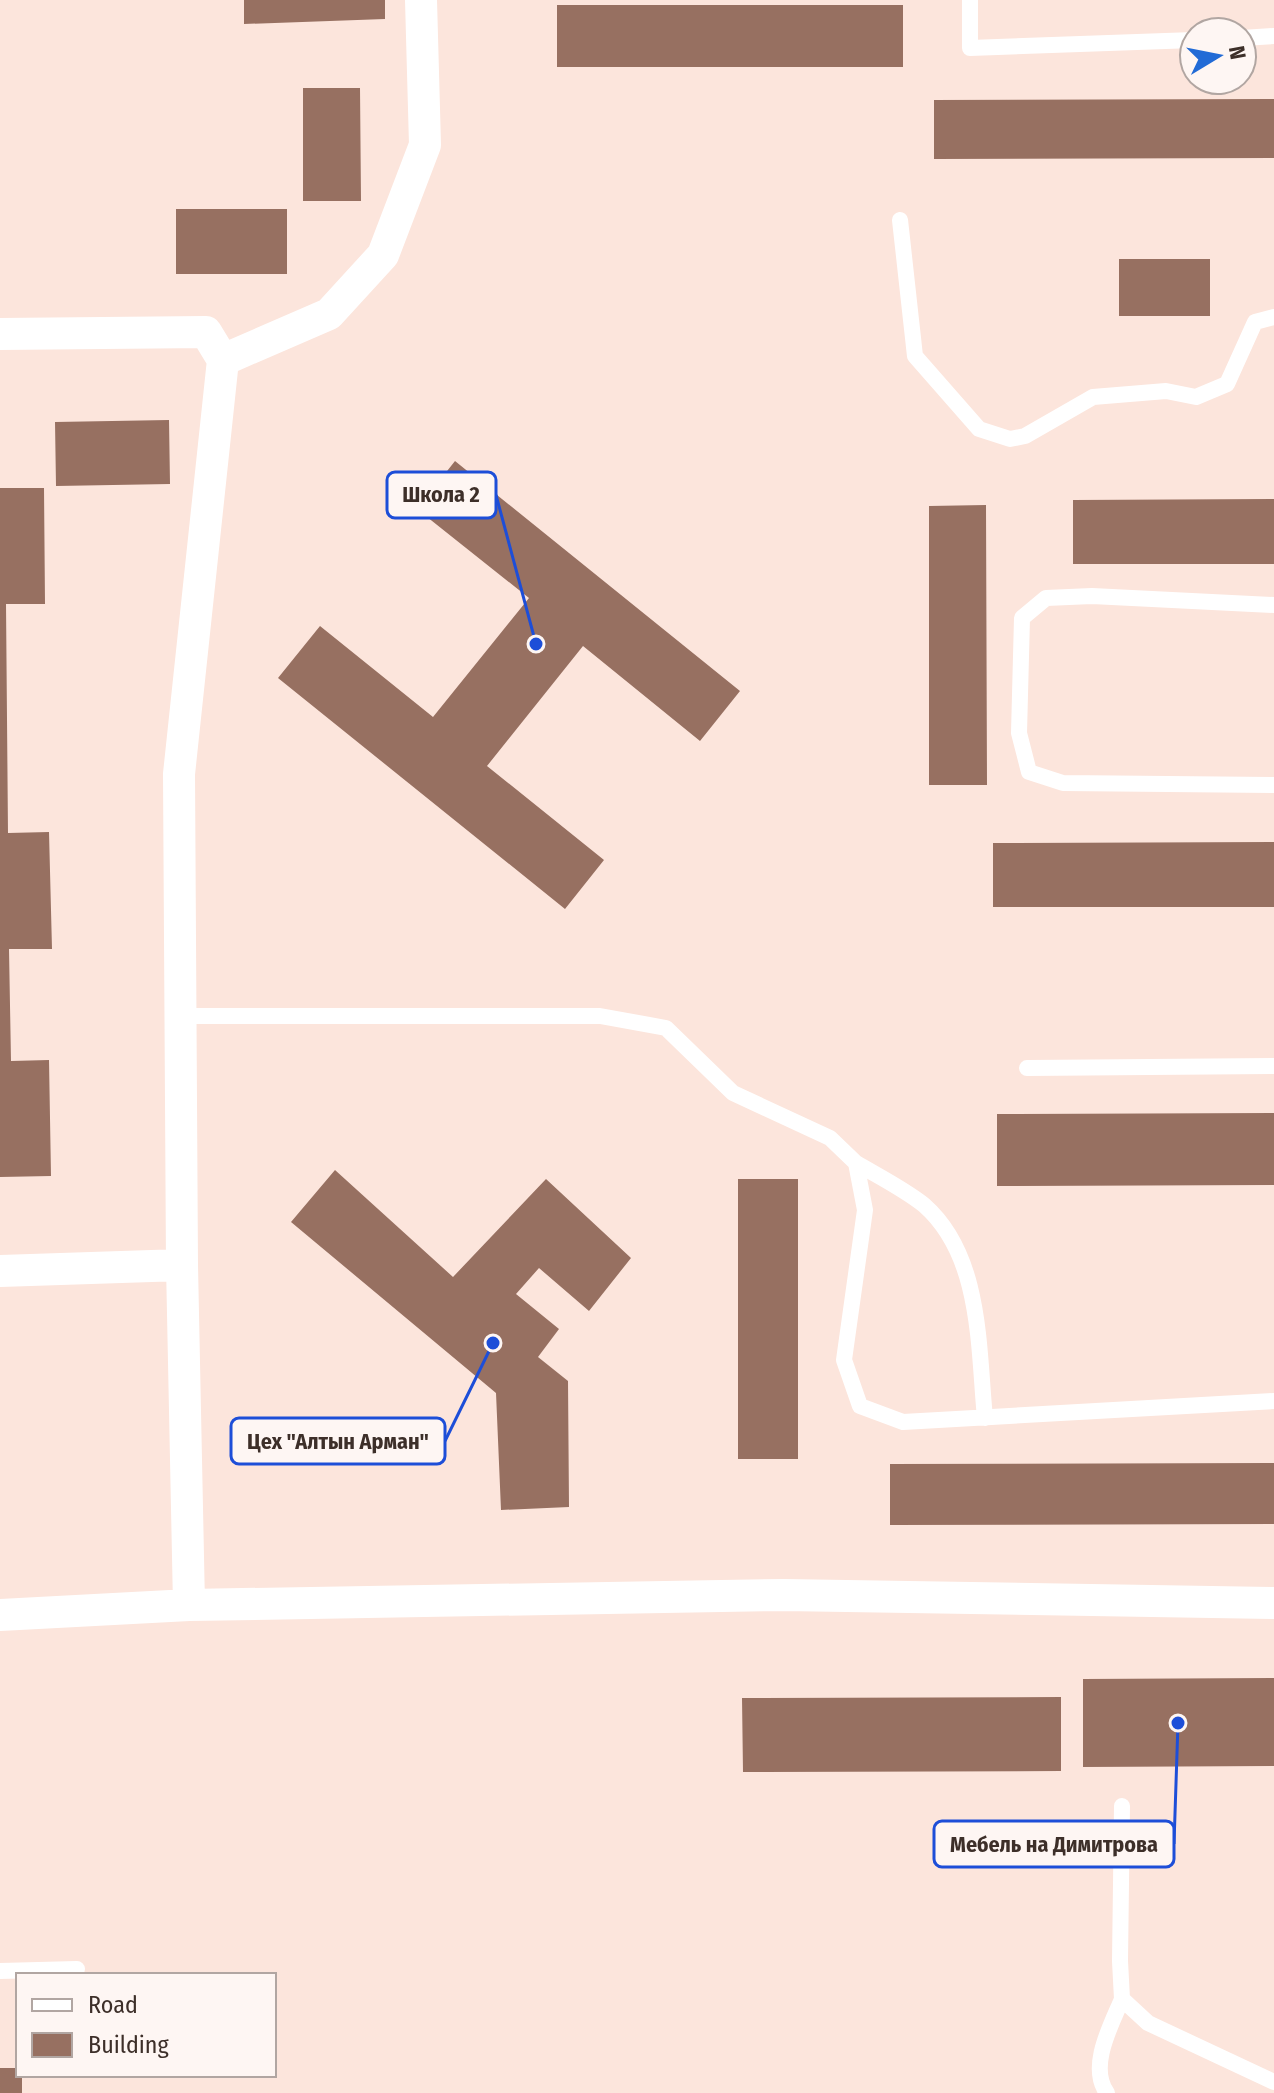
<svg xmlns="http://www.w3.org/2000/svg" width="1274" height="2093" font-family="'Fira Sans Condensed',sans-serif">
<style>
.building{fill:#977061}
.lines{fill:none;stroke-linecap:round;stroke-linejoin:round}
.service{stroke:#fff;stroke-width:16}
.minor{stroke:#fff;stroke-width:32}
.leader{fill:none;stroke:#1d4ed8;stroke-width:3}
.callout-dot{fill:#1d4ed8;stroke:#fef6f3;stroke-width:3}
.callout{fill:#fef6f3;stroke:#1d4ed8;stroke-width:3}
.callout-label{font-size:22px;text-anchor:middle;font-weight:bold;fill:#3d2f29}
</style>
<rect width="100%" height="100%" fill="#fce5dc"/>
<path class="building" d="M244,0h141v19l-141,5z
M557,5h346v62h-346z
M303,88h57l1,113h-58z
M1274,99v59l-340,1v-59z
M176,209h111v65h-111z
M1119,259h91v57h-91z
M169,420l1,64 -114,2 -1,-64z
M455,461l285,230 -40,50 -117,-95 -96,120 117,94 -39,49 -287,-231 42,-52 113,91 96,-119 -112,-89z
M0,488h44l1,116h-39l2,229 41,-1 3,117h-43l2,112 38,-1 2,116 -51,1z
M1274,499v65h-201v-64z
M986,505l1,280h-58v-279z
M1274,842v65h-281v-64z
M1274,1113v72l-277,1v-72z
M335,1170l118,107 93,-98 85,79 -42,53 -50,-43 -23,26 43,35 -21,28 30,24 1,126 -68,3 -5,-117 -205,-171z
M738,1179h60v280h-60z
M1274,1463v61l-384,1v-61z
M1274,1678v88l-191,1v-88z
M1061,1697v74l-318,1 -1,-74z
M0,2068h18v7h4v18h-22z"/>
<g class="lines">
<path class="service" d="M970,0v48l224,-8
M1242,38l32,-2
M900,220l15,136 64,73 31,10 15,-3 68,-39 73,-6 30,6 31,-13 28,-62 19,-5
M1274,605l-182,-9 -46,2 -24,20 -3,115 10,39 34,11 211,2
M181,1016h419l66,12 67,65 97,45 26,25 9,47 -21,150 16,46 43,16 371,-21
M1027,1068l247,-2
M856,1163c22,13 48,26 68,42 58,51 54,142 61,213
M1122,1806l-2,155 2,38 26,24 126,59
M0,1971l77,-2
M1107,2093c-19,-26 4,-68 15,-94"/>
<path class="minor" d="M0,334l206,-2 17,28 -44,414 3,491 7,340 595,-10 490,8
M223,360l106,-46 54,-59 42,-110 -4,-145
M0,1271l182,-6
M0,1615l189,-10"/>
</g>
<path class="leader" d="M536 644L496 495M493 1343L445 1441M1178 1723L1174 1844"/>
<g class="callout-dot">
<circle cx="536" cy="644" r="8"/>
<circle cx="493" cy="1343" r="8"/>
<circle cx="1178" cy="1723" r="8"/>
</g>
<g class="callout">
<rect x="387" y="472" width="109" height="46" rx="8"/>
<rect x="231" y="1418" width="214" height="46" rx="8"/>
<rect x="934" y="1821" width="240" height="46" rx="8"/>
</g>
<g class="callout-label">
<text x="441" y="502">Школа 2</text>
<text x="338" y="1449">Цех "Алтын Арман"</text>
<text x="1054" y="1852">Мебель на Димитрова</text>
</g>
<rect x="16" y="1973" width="260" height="104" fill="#fef6f3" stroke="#b1a6a2" stroke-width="2"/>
<rect x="32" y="1999" width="40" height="12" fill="#ffffff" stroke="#b1a6a2" stroke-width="2"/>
<text x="88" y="2013" font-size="24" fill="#3d2f29">Road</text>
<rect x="32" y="2033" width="40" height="24" fill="#977061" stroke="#b1a6a2" stroke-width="2"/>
<text x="88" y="2053" font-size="24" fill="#3d2f29">Building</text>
<g transform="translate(1218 56) rotate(80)"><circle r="38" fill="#fef6f3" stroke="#b1a6a2" stroke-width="2"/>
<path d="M0-6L14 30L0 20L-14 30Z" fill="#226bd6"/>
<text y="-12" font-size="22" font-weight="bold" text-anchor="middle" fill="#3d2f29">N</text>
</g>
</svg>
